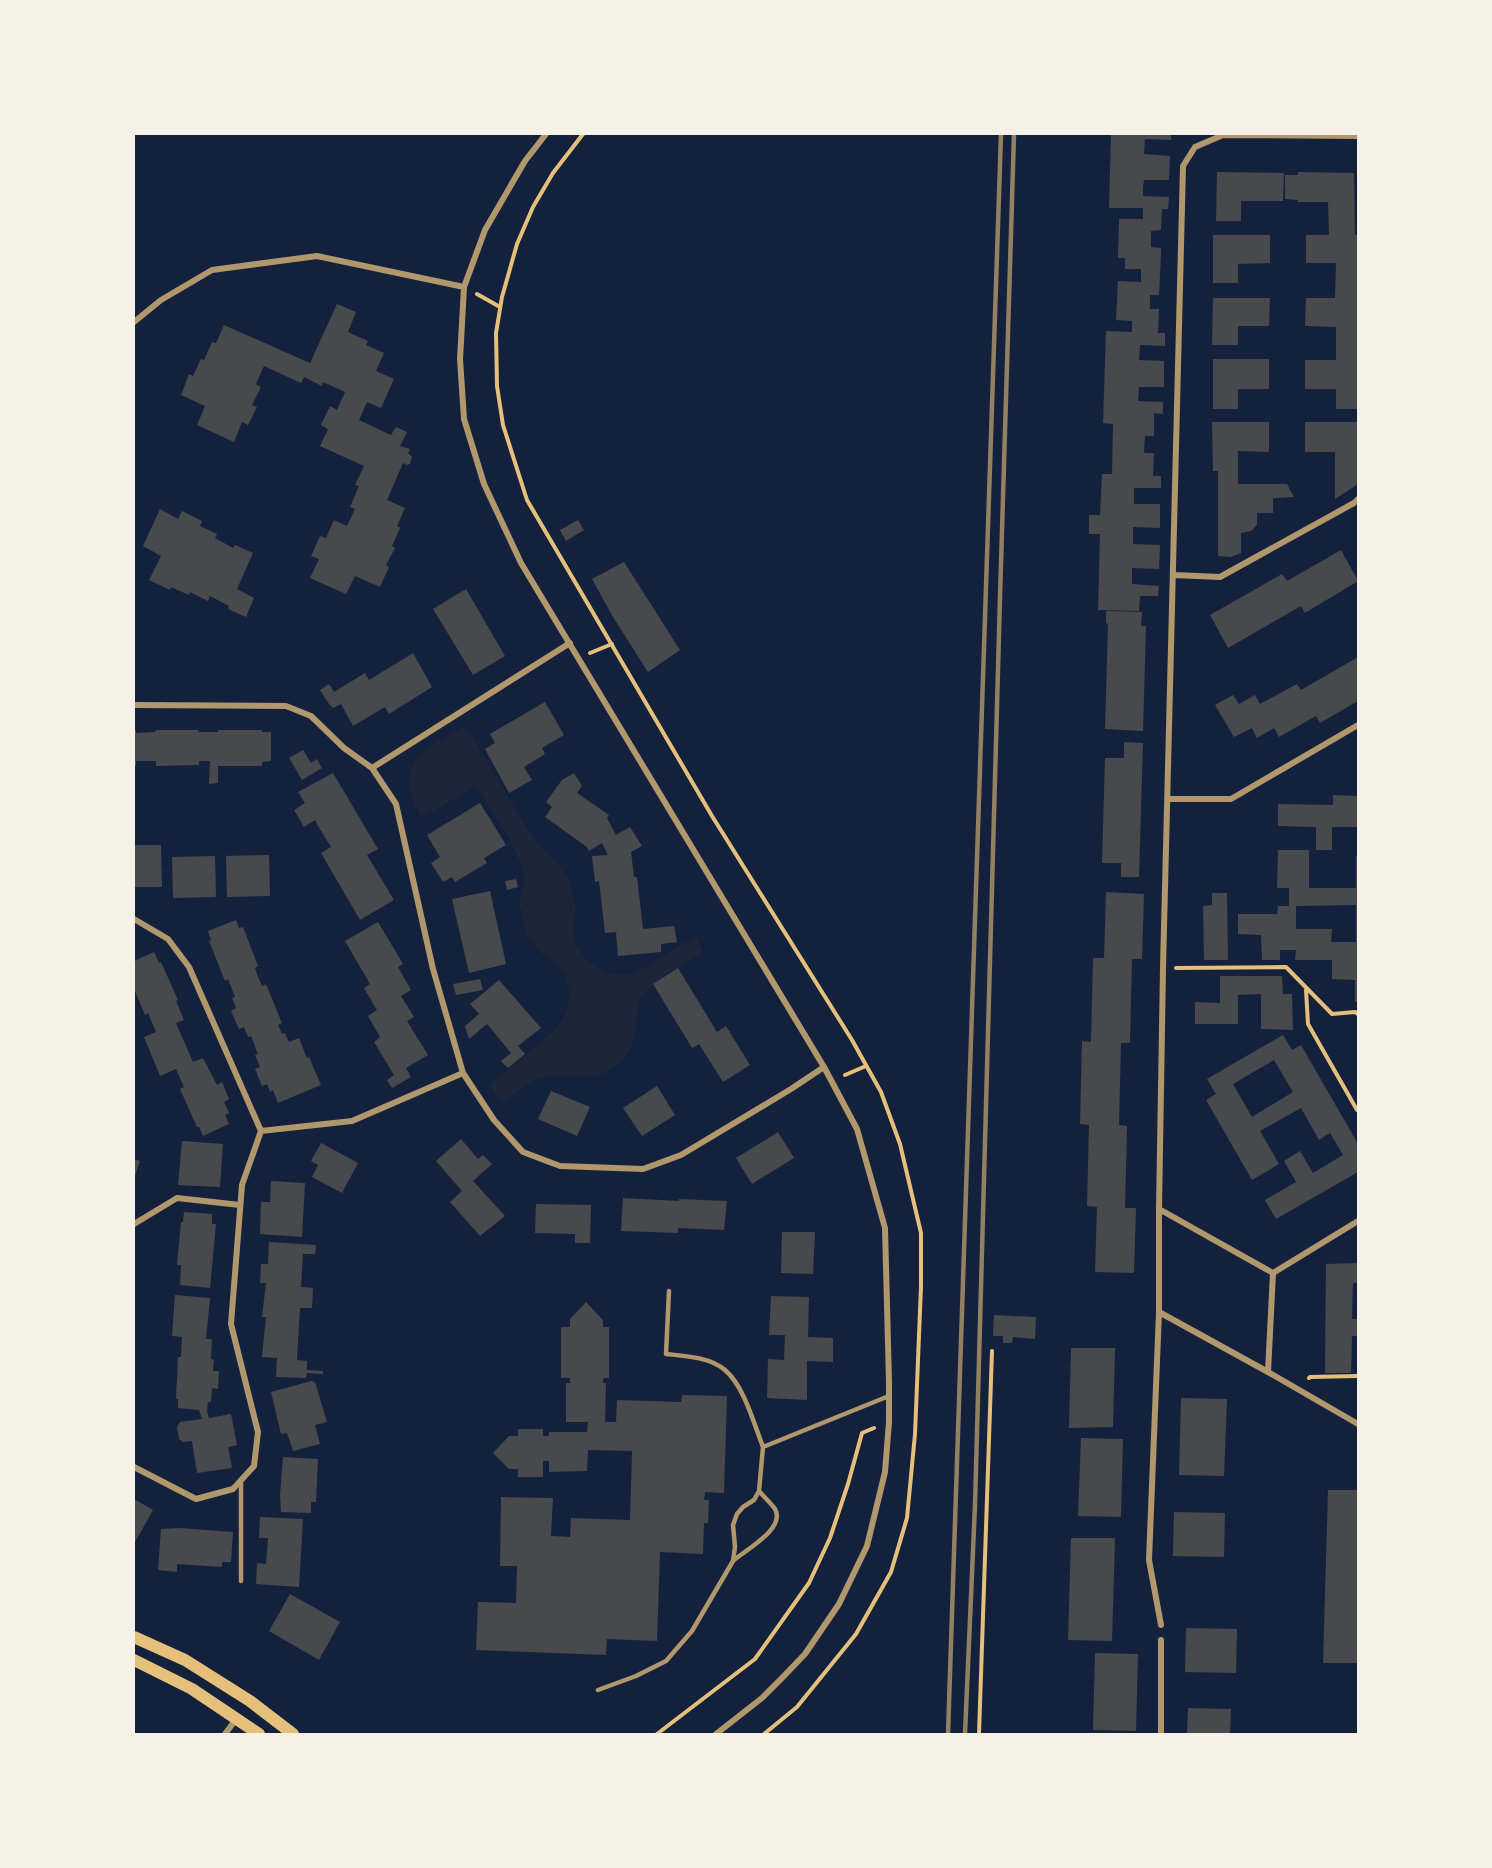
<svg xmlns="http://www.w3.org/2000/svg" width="1492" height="1868" font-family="'Nunito Sans',sans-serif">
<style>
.green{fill:#1d2539}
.building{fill:#48494c;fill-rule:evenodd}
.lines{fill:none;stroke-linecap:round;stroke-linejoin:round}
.path{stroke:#e5c07b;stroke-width:4}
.service{stroke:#b1986c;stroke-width:4.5}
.minor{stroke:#b1986c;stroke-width:6}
.secondary{stroke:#e5c07b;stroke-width:12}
.rail{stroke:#918062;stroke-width:4.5}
</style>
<rect width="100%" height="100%" fill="#14213d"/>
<path class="green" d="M466,726l68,114 27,28 8,12 7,28 -3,19 3,20 15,17 21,11h20l64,-39 7,16c-18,12 -55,29 -64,50 -3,7 -2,15 -3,22 -1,17 -7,33 -22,43 -24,17 -40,6 -66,9 -18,2 -32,17 -46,28l-12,-19 64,-54c17,-19 22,-46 3,-66 -13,-14 -26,-15 -32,-37 -3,-9 -6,-22 -5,-32 1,-5 4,-11 4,-18 -2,-25 -30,-63 -43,-85l-8,-5 -52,30c-4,-11 -12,-23 -12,-35 -2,-30 35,-44 57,-57z"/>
<path class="building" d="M1111,134h60v6l-26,-1 -1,15 26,2 -1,24h-25l-1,7v9l26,1 -1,12h-6l-1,21 -10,1v16l10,1v6l-2,41h-9v14h9l-1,24h7v13l-25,-1 -1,15 25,1v26h-25l-1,14 25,1v12l-9,-1v23h-9l-1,17h10l-1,23h8v12h-27v16h26v24l-27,-1v17l27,1 -1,24 -27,-1v16l27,2 -1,10h-18l-1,15 -41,-1 2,-76h-11v-19h11l2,-41h10l1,-50 -10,-1 3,-92 26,1v-11l-16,-1 2,-39 23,1v-13h-16v-11h-7l1,-39h24v-11h-34z
M1217,172l67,1 -1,28h-42v20h-25z
M1298,172l56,1 1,62h3v174h-22v-20h-31v-29h31v-33l-31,-1 1,-28h29l1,-35h-30v-28h23l-1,-33h-30v-2l-13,-1v-24h13z
M1213,235h57v28l-32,1v19h-25z
M1213,298h57l-1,28h-31v19h-26z
M337,304l19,8 -8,20 20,9 -2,4 18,8 -8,18 18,8 -13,29 -14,-6 -8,18 32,15 5,-8 11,5 -7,14 10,3 -2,4 4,4 -2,7 -3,1 -4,-2 -16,37 18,8 -8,18 3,2 -8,18 3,2 -9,17 3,2 -9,20 -25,-11 -9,18 -36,-16 9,-19 -8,-3 9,-20 6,2 8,-18 13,6 8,-17 -5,-2 9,-21 -4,-1 9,-19 -44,-20 8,-17 -7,-4 9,-19 7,4 8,-18 -22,-10 -1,4 -18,-9 -3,6 -37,-17 -8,18 5,3 -9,18 5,2 -9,18 -6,-3 -8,20 -37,-17 8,-19 -24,-11 8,-21 4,2 8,-17 3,1 8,-18 4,1 8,-18 86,38z
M1213,359h56v30h-31v20h-25z
M1212,422h57v30l-31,-1v33h49l7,13 -21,1v15h-16v12l-6,6 -10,2v20l-10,4 -13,-1v-85h-5z
M1305,422h53v62l-23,15v-47h-30z
M160,509l18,10 4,-8 20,10 -2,5 17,8 -2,4 18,10 2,-3 18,8 -16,36 17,9 -8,19 -18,-8 1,-3 -19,-10 -2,5 -18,-9 -1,3 -18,-8 -1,3 -21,-10 12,-24 -18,-10z
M578,520l6,10 -18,11 -6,-11z
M1341,550l17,31 -53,32 -4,-7 -73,42 -18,-33 72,-41 5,7z
M624,562l56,88 -32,22 -35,-55 -21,-38z
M466,589l39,67 -32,19 -40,-66z
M1106,611l36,1 -1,14h5l-3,105 -38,-2 3,-105 -2,-1z
M413,653l19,34 -43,27 -4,-7 -32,19 -12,-22 -8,4 -4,-4 -9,-14 9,-6 5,8 31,-19 4,7z
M1358,657v44l-38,22 -4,-7 -37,21 -5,-9 -17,10 -5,-10 -18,9 -19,-32 18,-10 6,9 16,-9 5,9 37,-20 4,6z
M545,702l19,33 -22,13 3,6 -21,13 8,13 -23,13 -24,-44 10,-6 -5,-9z
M134,730h2v3l19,-1 1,-2h43l-1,2h20v-2h44v2h9v29l-9,1v4h-44v17l-9,1 1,-23h-11v4l-43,1v-5h-20v5h-2z
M1124,742l19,1 -4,134h-18v-14h-19l3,-105h19z
M303,750l8,13 6,-4 5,9 -20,12 -13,-22z
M333,773l45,76 -11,6 27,45 -34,20 -39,-67 10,-6 -13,-21 -3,-6 -11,7 -10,-17 11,-7 -7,-11z
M574,773l8,13 -5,7 32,22 -2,3 9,17 14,-8 12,19 -11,6 3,25h3l6,52 31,-3 3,16 -16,2v8l-43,4 -2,-24 -11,1 -6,-52 -4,1 -3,-26 16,-1 -6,-12 -13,8 -2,-4 -42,-30 7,-10 -6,-5 16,-22z
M1333,795l25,1v31h-26v23h-16v-23l-38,-1v-22l55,1z
M480,803l26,42 -22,13 3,5 -32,19 -3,-5 -9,5 -12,-19 9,-6 -13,-22z
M134,845h27l1,42h-28z
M1278,850h31v38h47v-32h2v146h-3v-22l-23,-1v-19h-37l1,-10h-16v10h-18l-1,-25 -23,-1v-20h39l1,-8h11v-18h-12zM1356,905v37h-25l1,-13h-36v-23z
M269,855l1,41 -43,1 -1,-41z
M215,856l1,41 -43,1 -1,-41z
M516,879l2,8 -11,3 -2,-9z
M490,891l16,73 -37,9 -17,-74z
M1106,892l38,2 -2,65h-10l-2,84h-9l-2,82 8,1 -2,82h11l-2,65 -39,-1 2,-65 -10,-1 2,-81 -9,-1 2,-83 9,1 2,-84h11z
M1212,893h15l1,67h-24l-1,-54 9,-1z
M236,920l3,8 4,-1 15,39 -3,2 3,9 4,9 4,-2 16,39 -4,2 4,9 3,-1 4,9 10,-4 8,20 2,-1 12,28 -43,18 -5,-13 -3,2 -3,-8 -5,2 -7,-17 5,-2 -5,-12 3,-1 -7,-18 -3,1 -4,-10 -5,2 -8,-18 5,-3 -4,-10 3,-1 -7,-18 -3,2 -16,-40 2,-1 -3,-9z
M378,922l25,42 -5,3 13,23 -10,6 13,21 -7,4 21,34 -22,13 5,9 -19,11 -5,-8 7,-5 -20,-33 6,-5 -12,-21 9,-6 -13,-22 6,-4 -25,-43z
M154,952l5,11 2,-1 17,38 -2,1 8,19 -8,3 17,39 10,-4 14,27 5,-3 7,17 -5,3 5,11 -4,2 4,9 -26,12 -4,-9h-2l-17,-38 4,-2 -8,-18 -16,7 -16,-39 12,-5 -8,-19 -3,2 -11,-26v-28z
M678,968l39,64 9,-6 24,39 -27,17 -24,-38 -7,4 -39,-64z
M1220,976h62l1,18h9l1,36 -32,-1v-35l-23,1v29h-43v-22l25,1z
M480,979l3,11 -27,5 -3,-11z
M499,980l42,48 -23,18 7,8 -17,14 -7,-7 10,-8 -24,-29 -18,15 -4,-13 14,-12 -9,-10z
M1283,1035l9,15 9,-5 57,99v28l-82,47 -11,-19 31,-18 -12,-21 16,-10 13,22 30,-18 -13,-22 -11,7 -18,-32 -41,23 19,33 -27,16 -46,-80 10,-6 -9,-15zM1274,1060l19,32 -41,25 -19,-33z
M657,1086l18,29 -33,21 -19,-28z
M551,1091l39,16 -13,29 -39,-17z
M778,1132l16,26 -42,26 -16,-26z
M461,1139l17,20 5,-4 9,9 -19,17 32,35 -25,20 -30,-34 12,-11 -26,-30z
M182,1141l41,3 -3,43 -42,-2z
M321,1143l37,20 -16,30 -30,-16 6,-12 -7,-4z
M134,1159l6,2 -6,18z
M271,1181l34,2 -3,54 -42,-3 1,-32h9z
M623,1198l56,3v-2l48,2 -3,29 -46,-2v5l-57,-2z
M536,1204l55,1 -1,38h-15v-9l-40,-1z
M184,1212l28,2v10h4l-6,64 -30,-3 1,-20h-4l4,-43h2z
M782,1232h33l-2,42 -32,-1z
M269,1242l47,3 -1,9h-12l-2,33 12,1 -1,20h-12l-3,52 10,1v9l16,1v3l-16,-1 -1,5 -30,-1 1,-19 -15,-1 4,-40h-4l4,-34h-6l1,-19h7z
M1358,1263v20h-5l-1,36h6v17h-6l-1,37h-26l1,-109z
M175,1295l35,3 -4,41h6l-1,20 3,1 -1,11h6l-1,18 -6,-1 -1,14h-3l-1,9 2,7 22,-4 6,31 -9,2 4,21 -35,5 -5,-32 -9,1 -4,-3 -2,-12 3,-5 22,-3 -3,-9 -21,-2v-9h-2l2,-42h3l1,-20 -10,-1z
M771,1296l38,1 -1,40 25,1v24l-26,-1v39l-40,-2 1,-39 16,1 1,-25h-16z
M586,1302l17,18v7h6v51h-6v5h3l-1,39h11l1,-22 64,2 1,-7 45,1 -3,97 -19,-1 -1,8h5l-1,23h-4l-1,31 -43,-2 -3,89 -50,-2 -1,16 -130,-5 2,-48 38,1 1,-37h-17l1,-69 52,1 -2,38 19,1 1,-19 59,2 2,-69 -44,-1 -1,21 -38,1v-11h-6v16h-25v-8h-9l-16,-16 16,-17h9v-7h25v7h6v-4h38l1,-10h-22v-39h4v-5h-9v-51h9v-8z
M994,1315l42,2 -1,22 -22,-2 -1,6h-9v-7h-10z
M1071,1348h44l-2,79 -44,1z
M311,1381l4,1 12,40 -12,3 5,19 -27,7 -6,-18 -6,1 -10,-42z
M1181,1398l46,1 -3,77 -45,-1z
M1081,1438l42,1 -2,78 -43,-1z
M283,1457l35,2 -2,43h-5v11l-30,-1 -1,-17z
M1328,1490h30v173h-35z
M134,1499l19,11 -19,34z
M1174,1512l51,1 -1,44 -51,-1z
M260,1517l43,2 -4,68 -43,-3 1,-21 9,1 2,-26h-9z
M180,1528l53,4 -2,30h-9v5l-45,-3v8l-19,-2 3,-41z
M1071,1538h44l-3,103 -44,-1z
M290,1594l50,28 -21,38 -50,-29z
M1186,1628l51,1 -1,44 -51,-1z
M1095,1653l43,1 -2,77 -43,-1z
M1188,1708l43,1 -1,25h-43z"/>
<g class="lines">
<path class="path" d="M583,134l-30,39 -20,34 -16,37 -15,53 -6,36 1,53 6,39 24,75 185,316 140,224 29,52 19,52 21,89v53l-6,148 -8,84 -16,54 -35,62 -59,73 -33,27
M477,294l23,13
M590,653l22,-9
M1176,968l110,-1 46,47 23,-2 3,2
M1306,990l2,34 49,86
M845,1075l21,-9
M1309,1378l1,-1 48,-1
M657,1734l98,-75 54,-76 21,-45 18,-54 14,-51 12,-5
M979,1734l13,-383"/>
<path class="service" d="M669,1291l-3,63c19,2 44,3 59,16 19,16 29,54 38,77
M733,1561c12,-11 53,-32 42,-52 -4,-6 -11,-12 -16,-18
M241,1581v-100
M598,1690l38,-14 30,-15 26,-30 41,-70 2,-14 -2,-22 4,-11 6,-7 11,-7 5,-9 4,-44 126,-51"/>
<path class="minor" d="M546,134l-21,27 -40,69 -21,57 -4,72 4,60 20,65 37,79 303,504 33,62 28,99 4,154v40l-4,50 -18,74 -28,58 -34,50 -23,24 -20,20 -46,36
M134,322l27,-22 51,-30 105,-14 147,31
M1174,575l46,2 134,-74 4,-4
M134,705l152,1 25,10 33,32 28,20 198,-125
M372,768l24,36 37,165 30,104 31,47 29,32 37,14 83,3 38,-14 110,-66 33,-22
M1168,799h63l127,-74
M134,919l34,20 21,28 72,164 91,-10 111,-48
M1159,1209l114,64
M134,1224l43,-26 63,7
M1159,1312l109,60 90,52
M1268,1372l5,-99 85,-52
M134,1467l62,32 37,-10 21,-23 4,-34 -27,-108 11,-139 19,-54
M1161,1625l-12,-65 10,-248v-103l4,-241 20,-802 12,-19 28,-12 135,1
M1161,1640v94
M225,1734l12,-16"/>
<path class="secondary" d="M134,1637l51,23 65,41 43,33
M134,1660l58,29 67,45"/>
<path class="rail" d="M948,1734l53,-1600
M965,1734l10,-229 25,-908 14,-463"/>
</g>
<rect width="1492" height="1868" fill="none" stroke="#f6f1e7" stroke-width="270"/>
</svg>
